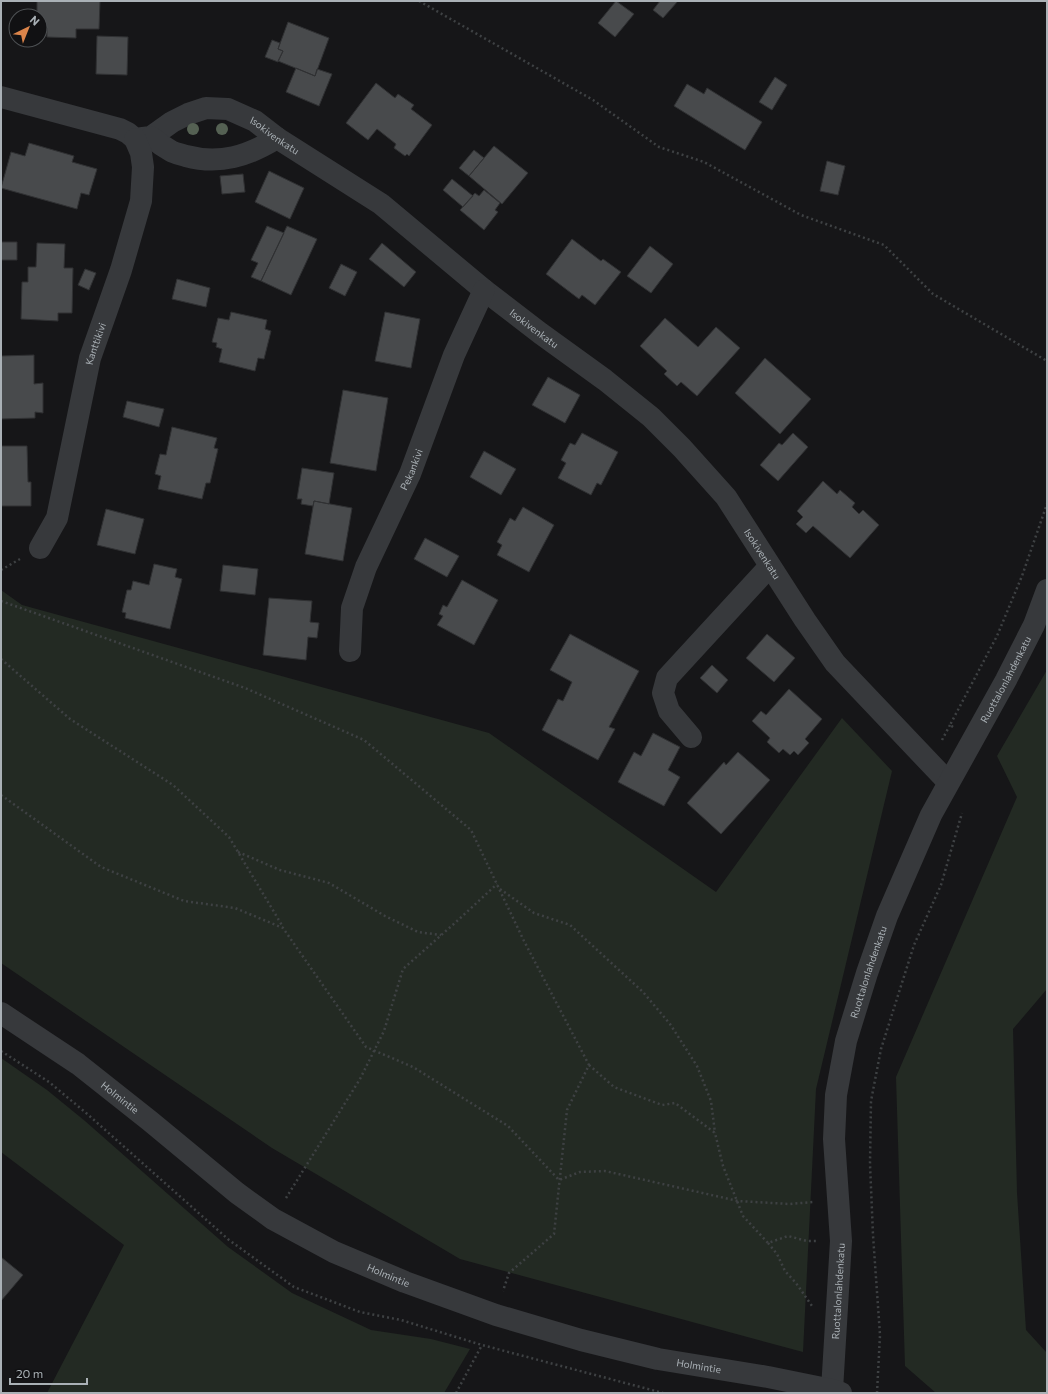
<svg xmlns="http://www.w3.org/2000/svg" width="1048" height="1394" font-family="Commissioner,sans-serif">
<style>
.green{fill:#232a23}
.building{fill:#484a4c;stroke:#303133}
.lines{fill:none;stroke-linecap:round;stroke-linejoin:round}
.path{stroke:#3e4143;stroke-width:2.5;stroke-dasharray:2 3;stroke-linecap:butt}
.minor{stroke:#37393c;stroke-width:22}
.tertiary{stroke:#37393c;stroke-width:22}
.tree{fill:#556153}
.labels{text-anchor:middle;dominant-baseline:central;stroke-width:3;stroke-linejoin:round;paint-order:stroke}
.street-label{font-size:10px;fill:#aab1b6;stroke:#111113}
</style>
<rect width="100%" height="100%" fill="#161618"/>
<path class="green" d="M1,590l21,15 467,128 227,159 126,-174 50,53 -76,318 -13,263 -343,-93 -188,-111 -271,-185z
M1047,670v319l-34,40 4,164 9,137 21,23v40h-111l-31,-27 -9,-289 121,-280 -20,-41z
M1,1058l46,32 38,31 143,126 64,46 79,37 60,9 39,10 -26,44h-397l77,-148 -123,-93z"/>
<path class="building" d="M37,1h63l-1,28h-23v9l-29,-1v-9h-7v-12h-3z
M616,1l18,13 -19,23 -17,-14z
M660,1h18l-15,17 -10,-8z
M288,22l41,16 -14,38 -37,-15 5,-10 -5,-2z
M97,36l31,1 -1,38 -31,-1z
M272,40l8,3 -2,6 5,2 -5,11 -13,-5z
M296,68l19,8 2,-7 15,5 -13,32 -33,-14z
M775,77l12,8 -15,25 -13,-8z
M376,83l19,15 3,-4 16,11 -3,4 21,16 -23,31 -2,-2 -2,2 -11,-8 2,-4 -19,-15 -9,11 -22,-17z
M687,84l17,10 3,-6 55,34 -17,28 -71,-44z
M29,143l45,13 -2,6 25,7 -8,26 -8,-2 -4,16 -76,-21 10,-36 14,4z
M494,146l34,27 -26,31 -33,-28z
M474,150l10,8 -15,18 -10,-8z
M827,161l18,5 -7,29 -18,-4z
M269,171l35,17 -14,31 -35,-17z
M243,174l2,18 -23,2 -2,-18z
M452,179l21,17 -10,11 -20,-17z
M484,190l16,13 -5,7 3,2 -14,18 -24,-20 15,-17 4,3z
M267,226l17,7 -23,48 -10,-4 7,-14 -7,-3z
M287,226l30,13 -26,56 -30,-14z
M572,239l29,22 2,-2 18,13 -26,33 -13,-10 -3,4 -33,-25z
M1,242h16v18h-16z
M37,243l28,1 -1,24h9l-1,45h-14v8l-37,-2 1,-37h6v-15h8z
M382,243l34,29 -12,15 -35,-28z
M650,246l23,18 -22,29 -24,-17z
M341,264l16,8 -12,24 -16,-8z
M85,269l11,4 -7,17 -11,-5z
M177,279l33,9 -4,19 -34,-8z
M231,312l36,8 -2,9 6,2 -7,28 -6,-1 -3,13 -36,-9 3,-13 -6,-2 1,-4 -5,-1 6,-24 11,2z
M385,312l35,7 -9,49 -36,-7z
M665,318l33,29 18,-20 24,21 -43,48 -16,-14 -4,4 -13,-12 3,-3 -27,-25z
M34,355v29l9,-1v30l-8,-1v6l-34,1v-63z
M765,358l46,41 -31,35 -45,-41z
M548,377l32,18 -15,28 -33,-18z
M343,390l45,8 -12,73 -46,-8z
M127,401l37,8 -5,18 -36,-10z
M172,427l45,11 -3,10 4,1 -8,34h-4l-4,16 -44,-10 3,-13 -6,-2 5,-20 6,1z
M582,433l36,19 -17,33 -4,-2 -6,12 -33,-17 8,-15 -5,-3 9,-17 5,2z
M793,433l15,14 -30,34 -18,-16 19,-22 3,2z
M1,446h26l1,36h3v24h-30z
M484,451l32,18 -15,26 -31,-18z
M302,468l32,5 -5,31 -15,-3 -1,5 -12,-2 1,-5h-5z
M823,481l14,13 3,-4 15,13 -3,4 7,7 4,-4 16,15 -29,33 -37,-32 -7,7 -10,-9 7,-7 -6,-6z
M314,501l38,7 -9,53 -38,-7z
M523,507l31,18 -25,47 -32,-17 5,-10 -5,-3 13,-24 5,3z
M106,509l38,10 -9,35 -38,-9z
M425,538l34,18 -12,21 -33,-18z
M154,564l23,5 -2,8 7,2 -12,50 -45,-11 1,-5 -4,-1 5,-22h4l2,-9 16,4z
M223,565l35,4 -3,26 -35,-4z
M462,580l36,20 -24,45 -37,-20 6,-9 -4,-2 4,-9 4,2z
M269,598l43,3 -2,21 9,1 -2,15 -9,-1 -2,23 -43,-5z
M570,634l69,37 -30,56 6,2 -17,31 -56,-30 16,-31 5,2 9,-19 -22,-12z
M767,634l28,24 -21,24 -28,-24z
M712,665l16,15 -11,13 -17,-15z
M789,689l33,30 -17,20 4,4 -11,12 -4,-4 -4,4 -7,-6 -4,4 -12,-11 3,-4 -18,-17 9,-10 5,4z
M653,733l27,14 -12,23 12,7 -16,29 -46,-24 16,-30 7,4z
M738,752l32,28 -49,54 -34,-31 37,-41 2,3z
M1,1257l22,18 -22,26z"/>
<g class="lines">
<path class="path" d="M419,1l174,99 66,47 45,15 97,53 83,30 49,49 114,67
M1,570l19,-11
M1,601l244,87 119,52 107,90 53,111 65,124 -22,45 -13,124 -45,39 -6,18
M1,659l69,60 103,66 56,52 54,90
M953,727l-3,-2 47,-89 25,-60 25,-72
M942,740l8,-15
M1,795l100,72 83,34 51,7 48,20 83,119 47,20 95,59 51,54 21,-8 25,-1 133,30 51,3 24,-2
M238,852l42,18 49,13 56,33 33,16 23,3
M500,889l34,24 36,12 73,67 27,32 27,42 14,35 4,32
M1,1051l48,31 36,30 144,128 65,47 66,25 41,8 81,25 181,48
M589,1065l25,22 48,18 13,-2 40,30 8,33 20,50 25,27 20,-7 19,5h9
M286,1198l74,-119 24,-48 19,-62 53,-47 41,-38
M768,1243l9,11 8,17 11,12 16,23
M456,1393l26,-48
M877,1393l3,-58 -7,-100 -3,-71 1,-63 10,-52 33,-104 27,-60 21,-72"/>
<g class="minor">
<path id="s1" d="M1,97l119,32 8,4 7,6 16,-2 21,-15 16,-8 18,-6 22,1 27,12 22,17 104,66 103,86 56,43 65,47 46,37 31,31 44,49 79,123 30,43 113,119"/>
<path d="M151,137c6,5 13,10 20,14 5,3 10,3 15,5 34,9 62,0 91,-18"/>
<path id="s2" d="M40,548l17,-30 33,-160 31,-88 20,-69 2,-34 -2,-14 -6,-14"/>
<path id="s3" d="M350,651l2,-43 14,-41 44,-93 44,-119 30,-65"/>
<path d="M691,737l-22,-26 -6,-18 4,-15 103,-112"/>
<path id="s4" d="M832,1390l9,-149 -7,-102 2,-44 10,-54 21,-68 20,-57 44,-101 75,-135 28,-55 13,-35"/>
</g>
<path class="tertiary" id="s5" d="M1,1013l77,51 72,57 87,72 36,26 61,33 71,30 91,33 85,25 77,19 110,18 64,13 9,3"/>
</g>
<g class="tree">
<circle cx="193" cy="129" r="6"/>
<circle cx="222" cy="129" r="6"/>
</g>
<g class="labels">
<g class="street-label">
<text stroke="none"><textPath href="#s1" startOffset="296">Isokivenkatu</textPath></text>
<text stroke="none"><textPath href="#s1" startOffset="620">Isokivenkatu</textPath></text>
<text stroke="none"><textPath href="#s2" startOffset="213">Kanttikivi</textPath></text>
<text stroke="none"><textPath href="#s3" startOffset="194">Pekankivi</textPath></text>
<text stroke="none"><textPath href="#s1" startOffset="944">Isokivenkatu</textPath></text>
<text stroke="none"><textPath href="#s4" startOffset="747">Ruottalonlahdenkatu</textPath></text>
<text stroke="none"><textPath href="#s4" startOffset="423">Ruottalonlahdenkatu</textPath></text>
<text stroke="none"><textPath href="#s5" startOffset="146">Holmintie</textPath></text>
<text stroke="none"><textPath href="#s5" startOffset="470">Holmintie</textPath></text>
<text stroke="none"><textPath href="#s4" startOffset="99">Ruottalonlahdenkatu</textPath></text>
<text stroke="none"><textPath href="#s5" startOffset="794">Holmintie</textPath></text>
</g>
</g>
<rect width="1048" height="1394" fill="none" stroke="#aab1b6" stroke-width="4"/>
<g transform="translate(28 28) rotate(43)"><circle r="19" fill="#111113" stroke="#4e5154"/>
<path d="M0-3L7 15L0 10L-7 15Z" fill="#db844a"/>
<text y="-6" font-size="11" font-weight="bold" text-anchor="middle" fill="#aab1b6">N</text>
</g>
<path d="M10 1378v6h77v-6" fill="none" stroke="#aab1b6" stroke-width="2"/>
<text x="16" y="1378" font-size="12" fill="#aab1b6" stroke="#111113" stroke-width="3" paint-order="stroke">20 m</text>
</svg>
